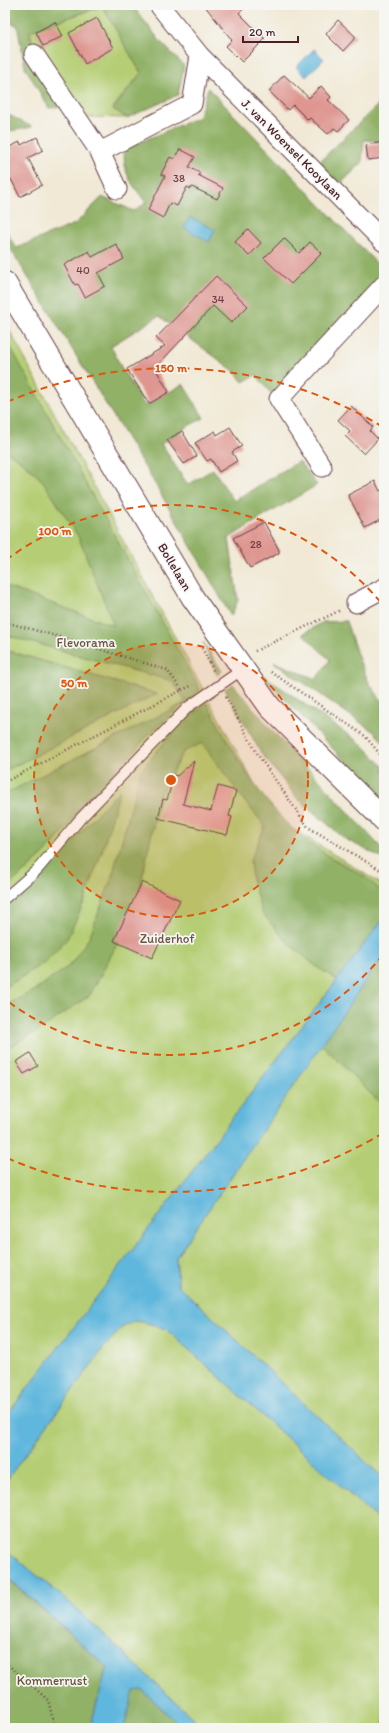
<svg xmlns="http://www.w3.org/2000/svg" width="389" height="1733" font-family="Itim,sans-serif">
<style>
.green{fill:#b5ce74;stroke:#807650}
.forest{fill:#90b166;stroke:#6d6848}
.water{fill:#60b7dd;stroke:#556b84}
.building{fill:#de9691}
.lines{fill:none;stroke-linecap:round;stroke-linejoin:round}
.lane-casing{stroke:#633d44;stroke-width:12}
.street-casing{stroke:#633d44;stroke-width:21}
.secondary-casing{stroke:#633d44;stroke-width:24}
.path{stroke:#633d44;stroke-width:2.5;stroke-dasharray:1 3;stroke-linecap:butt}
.lane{stroke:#fff;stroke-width:10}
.street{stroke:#fff;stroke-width:19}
.secondary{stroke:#fff;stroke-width:22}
.ring{fill:none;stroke:#e0560e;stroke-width:2;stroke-dasharray:7 5}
.labels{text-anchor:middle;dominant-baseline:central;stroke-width:3.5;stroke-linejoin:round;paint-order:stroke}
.number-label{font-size:11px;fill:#6f3d44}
.street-label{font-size:13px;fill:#4a1f2b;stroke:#f6f6f2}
.park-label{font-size:13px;fill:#6a5441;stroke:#f6f6f2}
.centre{fill:#e0560e;stroke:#f6f6f2;stroke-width:2}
.ring-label{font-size:12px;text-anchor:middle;font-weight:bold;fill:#e0560e;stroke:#f6f6f2;stroke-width:3.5;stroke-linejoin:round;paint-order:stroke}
</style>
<rect width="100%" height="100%" fill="#f6f6f2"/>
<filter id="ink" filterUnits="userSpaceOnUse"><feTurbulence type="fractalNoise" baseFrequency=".025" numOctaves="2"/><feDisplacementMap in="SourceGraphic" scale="8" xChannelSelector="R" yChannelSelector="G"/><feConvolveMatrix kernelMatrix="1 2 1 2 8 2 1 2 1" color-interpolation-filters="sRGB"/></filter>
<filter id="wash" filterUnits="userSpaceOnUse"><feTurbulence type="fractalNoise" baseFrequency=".012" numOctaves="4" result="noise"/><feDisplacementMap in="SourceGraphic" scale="16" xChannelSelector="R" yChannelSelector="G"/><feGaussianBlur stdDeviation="0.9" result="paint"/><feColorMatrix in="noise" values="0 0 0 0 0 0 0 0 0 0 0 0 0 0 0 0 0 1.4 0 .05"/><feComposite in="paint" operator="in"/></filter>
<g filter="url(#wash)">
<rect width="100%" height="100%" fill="#f1e9d5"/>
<path class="green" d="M103,6l38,67 -28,35 14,10 -44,-1 -49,-63 -4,-23z
M5,322l266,493 113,71v32l-379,501z
M321,1044l63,63v372l-206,-194 -2,-28z
M134,1321l10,1 22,7 218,196v203h-181l-134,-126 -64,-53v-67l98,-133 18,-21z"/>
<path class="forest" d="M5,5h127l28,36 24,25 -6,29 -51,23 -14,-9 28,-36 -39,-67 -72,25 4,23 30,53 -15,1 -24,-41 -8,-42 -12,-3z
M208,88l176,183v21l-106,110 -22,-27 -13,7 -10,-12 -74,-54 -48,30 11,23 23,37 38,-22 21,34 -16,8 -27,18 27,41 25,-16 21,32 65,-40 18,24 -59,35 -29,18 9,62 -7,16 -74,-129 -152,-247v-11l11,19 59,-24 27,-27 32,14 12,-8c-15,-22 -22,-24 -22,-54l75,-32z
M384,99v43l-20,-2 -2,23 -26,25 -21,-22z
M7,114l25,13 -27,5v-17z
M5,337l195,353 -49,42 -108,123 -38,34v-95l181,-92 -14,-21 -167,-46v-49l109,40 -36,-90 -34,-53 -13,-14 -20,-15 -6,-2z
M346,621l12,36 11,26 15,21v39l-10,-11 -100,-70 42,17 14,-19 -27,-26 20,-12z
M203,642l19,29 -5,4z
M5,650l152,44 -152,77z
M260,673l103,72 21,22v35z
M233,684l41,49 47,49 63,69v8l-39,-20 -48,-41 -36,-45 -36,-64z
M207,703c25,47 50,94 90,130 19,17 41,28 63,41 9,5 16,13 24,19v25l-47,62 -20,-13 -29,-24 -26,-30 -10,-33 -2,-19 15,-35 -19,-23 -44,-60 -19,9 -23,42 -19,89 -16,46 -35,66 -50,35 -35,19v-43l32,-17 33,-24 19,-27 22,-58 30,-109 38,-47z
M120,790l-16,55 -19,55 -18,39 -21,22 -41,27v-81c20,-18 40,-36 58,-56 20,-20 37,-42 57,-61z
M384,954v153l-63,-63z
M5,1576l102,91 -17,61h-85z
M134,1690h8l41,38h-59z"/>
<path class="water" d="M314,49l10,10 -18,18 -10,-10z
M190,217l25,13 -6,12 -25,-14z
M384,918v36l-208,303 2,28 206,194v46l-218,-196 -22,-7 -10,-1 -13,7 -18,21 -98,133v-64z
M5,1549l64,53 134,126h-20l-41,-38 -8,1 -10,37h-34l17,-61 -102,-92z"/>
<g id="blocks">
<path class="building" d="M204,5h43l-8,8 26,26 -23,23 -16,-16 6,-6z
M97,18l16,30 -28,16 -16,-31z
M338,20l18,17 -13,14 -17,-17z
M55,22l8,14 -20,10 -7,-14z
M284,75l25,23 12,-12 10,11 -3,3 21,20 -11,11 -4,-3 -6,6 -18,-16 -2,2 -15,-15 -5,5 -19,-19z
M37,137l6,13 -15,8 14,27 -22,12 -9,-18 -6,3v-33l15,-7 1,3z
M384,142v16l-16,2 -2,-15z
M180,149l15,8 -6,10 11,6 -2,2 25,13 -6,11 -25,-12 -1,2 -4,-2 -10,19 -7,-3 -7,15 -15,-8 17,-34 -4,-2 9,-17 4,2z
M248,229l13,14 -12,13 -14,-14z
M284,238l15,15 11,-11 12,11 -31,31 -27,-26z
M116,244l8,15 -26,14 7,13 -20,11 -7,-13 -3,1 -11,-20 25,-14 3,6z
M216,276l32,30 -17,17 -18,-17 -58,62 14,24 -20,12 -22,-35 38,-23 -9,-8z
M351,406l22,21 -3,4 8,8 -14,15 -19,-18 5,-5 -12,-11z
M230,427l12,19 -10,6 5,9 -18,11 -8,-13 -4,2 -12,-18 20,-12 2,4z
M182,431l15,25 -13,8 -17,-24z
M375,481l5,10 4,-2v29l-19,10 -17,-33z
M264,522l15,28v3l-29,15 -17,-30z
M194,761l-11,43 28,7 7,-25 18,5 -7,25 3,1 -5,18 -69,-17 5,-19 4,1 7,-25 3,1z
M142,882l38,18 -28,58 -38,-17z
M30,1053l8,13 -14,8 -8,-12z"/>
</g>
</g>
<g filter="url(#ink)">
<use href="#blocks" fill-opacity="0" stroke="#633d44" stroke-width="1"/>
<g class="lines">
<g class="lane-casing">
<path id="lane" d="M5,898l32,-28 43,-51 108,-112 55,-38"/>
</g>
<g class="street-casing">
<path id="street" d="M159,5l41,51 184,186
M34,54l66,98 17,37
M100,152l92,-48 8,-48
M322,467l-43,-68 105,-114
M356,603l28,-15"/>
</g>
<g class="secondary-casing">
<path id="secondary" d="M5,283l188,315 77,109 114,113"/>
</g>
<path class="path" d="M5,622l55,15 107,33 15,20 -177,92
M202,648l12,24
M255,651l86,-41
M271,672l94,64 19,23
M182,690l11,-5
M226,697l32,58 50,72 76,45
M5,1662l43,38 7,28"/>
<use href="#lane" class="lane"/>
<use href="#street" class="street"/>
<use href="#secondary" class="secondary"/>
</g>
</g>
<circle cx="171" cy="780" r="137" fill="#e0560e" fill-opacity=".12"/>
<g class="ring">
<circle cx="171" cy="780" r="137"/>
<path d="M383 955A275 275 0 0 1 6 1000M6 560A275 275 0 0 1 383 605"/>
<path d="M383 1133A412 412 0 0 1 7 1158M7 402A412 412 0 0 1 383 427"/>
</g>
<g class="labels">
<g class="number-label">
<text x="179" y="178">38</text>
<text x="83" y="270">40</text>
<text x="218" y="299">34</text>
<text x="256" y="544">28</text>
</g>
<g class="street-label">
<text transform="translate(292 149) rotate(45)">J. van Woensel Kooylaan</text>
<text transform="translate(175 567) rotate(59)">Bollelaan</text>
</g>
<g class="park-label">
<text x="86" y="642">Flevorama</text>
<text x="167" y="938">Zuiderhof</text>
<text x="52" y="1680">Kommerrust</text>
</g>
</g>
<circle cx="171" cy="780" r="6" class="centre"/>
<g class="ring-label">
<text x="171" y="372">150 m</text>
<text x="55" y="535">100 m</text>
<text x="74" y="687">50 m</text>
</g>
<rect width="389" height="1733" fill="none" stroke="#f6f6f2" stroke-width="20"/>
<path d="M243 36v6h55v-6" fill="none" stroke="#4a1f2b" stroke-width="2"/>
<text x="249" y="36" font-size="12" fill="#4a1f2b" stroke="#f6f6f2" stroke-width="3" paint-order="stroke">20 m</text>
</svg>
